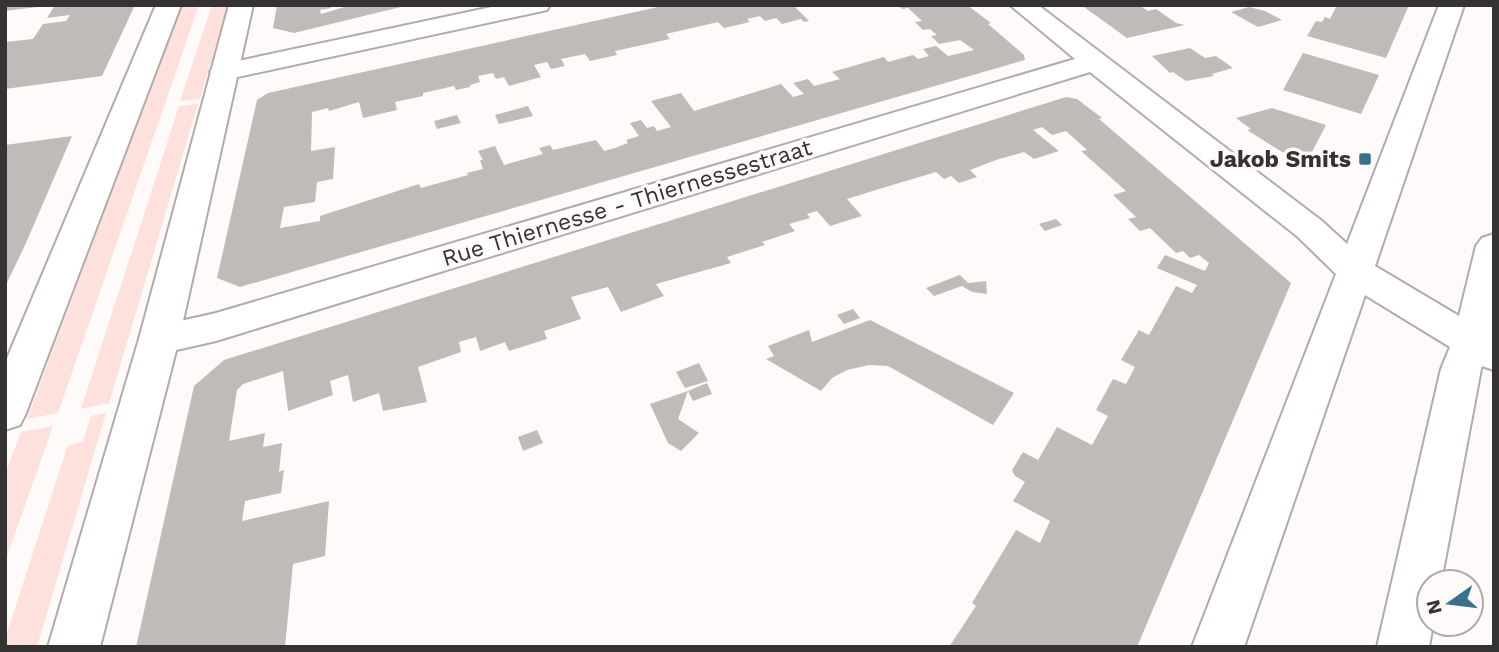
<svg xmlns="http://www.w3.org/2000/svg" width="1499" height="652" font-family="'Work Sans',sans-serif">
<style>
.green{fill:#fee0dd}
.building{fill:#c0bab9}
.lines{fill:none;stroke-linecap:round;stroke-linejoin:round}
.minor-casing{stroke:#b1abaa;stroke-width:4}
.major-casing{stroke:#b1abaa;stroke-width:4}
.minor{fill:#fff;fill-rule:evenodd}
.major{fill:#fff;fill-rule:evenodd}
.poi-dot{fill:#39708b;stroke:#fffafa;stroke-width:2.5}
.labels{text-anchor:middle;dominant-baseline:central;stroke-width:7;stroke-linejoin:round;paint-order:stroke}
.poi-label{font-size:23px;font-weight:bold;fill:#343232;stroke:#fffafa;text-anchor:end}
.street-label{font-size:23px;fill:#343232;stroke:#fffafa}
</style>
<rect width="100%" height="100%" fill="#fffafa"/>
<path class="green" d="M182,5h17l-141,408 -31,6z
M212,5h16l-28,94 -20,2z
M198,104l-89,299 -28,6 98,-303z
M106,413l-69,234h-32v-8l63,-194 15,-3 8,-26z
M53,426l-48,136v-88l16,-42z"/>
<path class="building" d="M5,5h32l1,2 -33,4z
M55,5h80l-33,71 -97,13v-47l28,-3 10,-15 23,-3 4,-6 -23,3z
M277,5h55l-1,3 -11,2 1,4 30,-9 54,1 -111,27 -21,-5z
M667,5h126l16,16 -5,1 -3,-3 -19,5 -6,-6 -11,3 -5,-5 -13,3 3,3 -26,6 -6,-6 -52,12 4,5 -55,12 2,4 -27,6 -5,-7 -24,5 4,7 -14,3 -4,-7 -13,3 7,12 -32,9 -5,-9 -8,2 -3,-6 -15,3 2,6 -10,3v2l-14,3 -2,-4 -31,7v3l-28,6 2,8 -34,8 -4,-16 -30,9 -1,-3 -16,4 -1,39 24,-4 -2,32 -16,3 -2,20 -31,5 -4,21 40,-7v-5l99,-32 2,4 47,-13 -1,-2 16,-4 -3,-9h3l-5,-9 17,-5 9,19 39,-11 -4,-6 11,-3 3,5 43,-10 8,11 11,-3 13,-5 -2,-3 13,-4 -9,-13 11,-3 6,8 7,-2 3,5 14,-4 -20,-26 30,-8 13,18 87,-27 12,13 11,-3 -11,-11 15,-4 6,7 26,-7 -8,-7 52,-15 4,5 25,-7 5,4 11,-3 -6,-7 13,-3 12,10 26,-6 -14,-10 -21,4 -8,-8 6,-1 -7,-6 -7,1 -8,-8 7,-1 -14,-13 -6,1 -4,-4h69l24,18 -3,1 36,31 1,5 -785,227 -23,-9 40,-178 11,-7z
M1092,5h47l9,6 8,-2 20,14 9,2 -58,13 -43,-31z
M1337,5h72l-23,53 -79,-22 9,-15 6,1 3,-5 5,2z
M1249,7l16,4 17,9 -24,7 -27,-15z
M1190,48l15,10 11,-2 17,12 -21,6 2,2 -28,5 -13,-9 -3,1 -18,-17z
M1303,53l76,22 -18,39 -78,-24z
M1066,97l11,2 25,19 -3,1 192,164 -154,364h-188l27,-41 -4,-3 44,-73 24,13 10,-22 -37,-20 12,-19 -10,-6 -3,-6 11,-18 15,8 19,-33 35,18 16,-29 -12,-6 17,-31 13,5 9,-17 -14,-7 18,-30 10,5 27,-49 16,7 5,-8 -40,-17 8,-13 40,16 4,-8 -10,-8 -9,3 -7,-7 -7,2 -26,-25 -10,3 -12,-12 8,-2 -23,-22 13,-4 -45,-40 6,-1 -21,-19 -14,4 -10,-8 -9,3 26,21 -25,8 -10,-7 -28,8 -26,10 7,7 -18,6 -8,-7 -7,3 -8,-7 -57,17 -32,10 15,17 -32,10 -13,-15 -10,3 3,4 -21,6 6,7 -33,11 3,3 -38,12 4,6 -75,21 8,12 -43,16 -13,-25 -37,10 10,22 -37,12 3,8 -38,12 -4,-9 -25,9 -4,-14 -17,5 2,10 -43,15 9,35 -44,9 -4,-18 -26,9 -5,-27 -18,6 3,14 -45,16 -5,-40 -40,13 -6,6 -8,51 36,-8 -2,14 19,-4 -3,29 5,-2 -3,23 -36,8 -3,20 87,-20 -4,55 -32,8 -8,83h-149l58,-261 30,-26z
M528,106l5,10 -34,8 -4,-9z
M1272,108l54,17 -15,29 -12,2 -17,-4 -35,-22 4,-1 -15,-11z
M457,115l4,8 -24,6 -3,-8z
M72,136l-46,107 -21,44v-142z
M1056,219l6,6 -17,6 -6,-7z
M960,275l8,8 18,-2 1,13 -15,-2 -10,-6 -28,10 -8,-8z
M853,309l7,9 -16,6 -7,-9z
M870,320l144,73 -21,32 -105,-59 -19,-1 -22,5 -15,8 -11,13 -55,-32 8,-3 -6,-10 41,-16 3,12z
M699,363l9,18 -23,7 -9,-16z
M707,383l5,11 -19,7 -5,-10z
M688,391l-10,28 21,14 -18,18 -13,-8 -18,-39z
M537,430l6,13 -20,8 -5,-14z"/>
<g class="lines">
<g class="minor-casing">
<path id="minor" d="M501,5h49l-3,5 -9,2 -314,68 -10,-2 -4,-6 4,-6 10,-2z
M1010,5h28l284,216 25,23 92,-239h25l-89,261 84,50 17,-70 6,-8 12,-4v136l-12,-4 -1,3 -40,213h-12v42h4l-4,23h-52l64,-278 9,-22 -85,-52 -121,352h-52l144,-373 -38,-37 -208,-165 -874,269 -57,13 -14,-5 -6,-10 6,-10 71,-16 859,-254z"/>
</g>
<g class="major-casing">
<path id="major" d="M156,5h25l-155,408 -6,12 -15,5v-67z
M229,5h24l-74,334 -79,308h-52l91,-308z"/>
</g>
<use href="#minor" class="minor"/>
<use href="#major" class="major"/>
</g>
<rect class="poi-dot" x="1358" y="152" width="14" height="14" rx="3.5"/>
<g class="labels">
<g class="poi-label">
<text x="1351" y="159">Jakob Smits</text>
</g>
<g class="street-label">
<text transform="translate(627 203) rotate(-17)">Rue Thiernesse - Thiernessestraat</text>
</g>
</g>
<rect width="1499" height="652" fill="none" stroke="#343232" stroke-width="14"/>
<g transform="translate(1450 603) rotate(256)"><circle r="33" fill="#fffafa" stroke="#aeaaaa" stroke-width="2"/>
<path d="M0-5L12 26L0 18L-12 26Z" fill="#39708b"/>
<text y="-10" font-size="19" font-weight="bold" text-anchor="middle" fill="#343232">N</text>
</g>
</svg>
